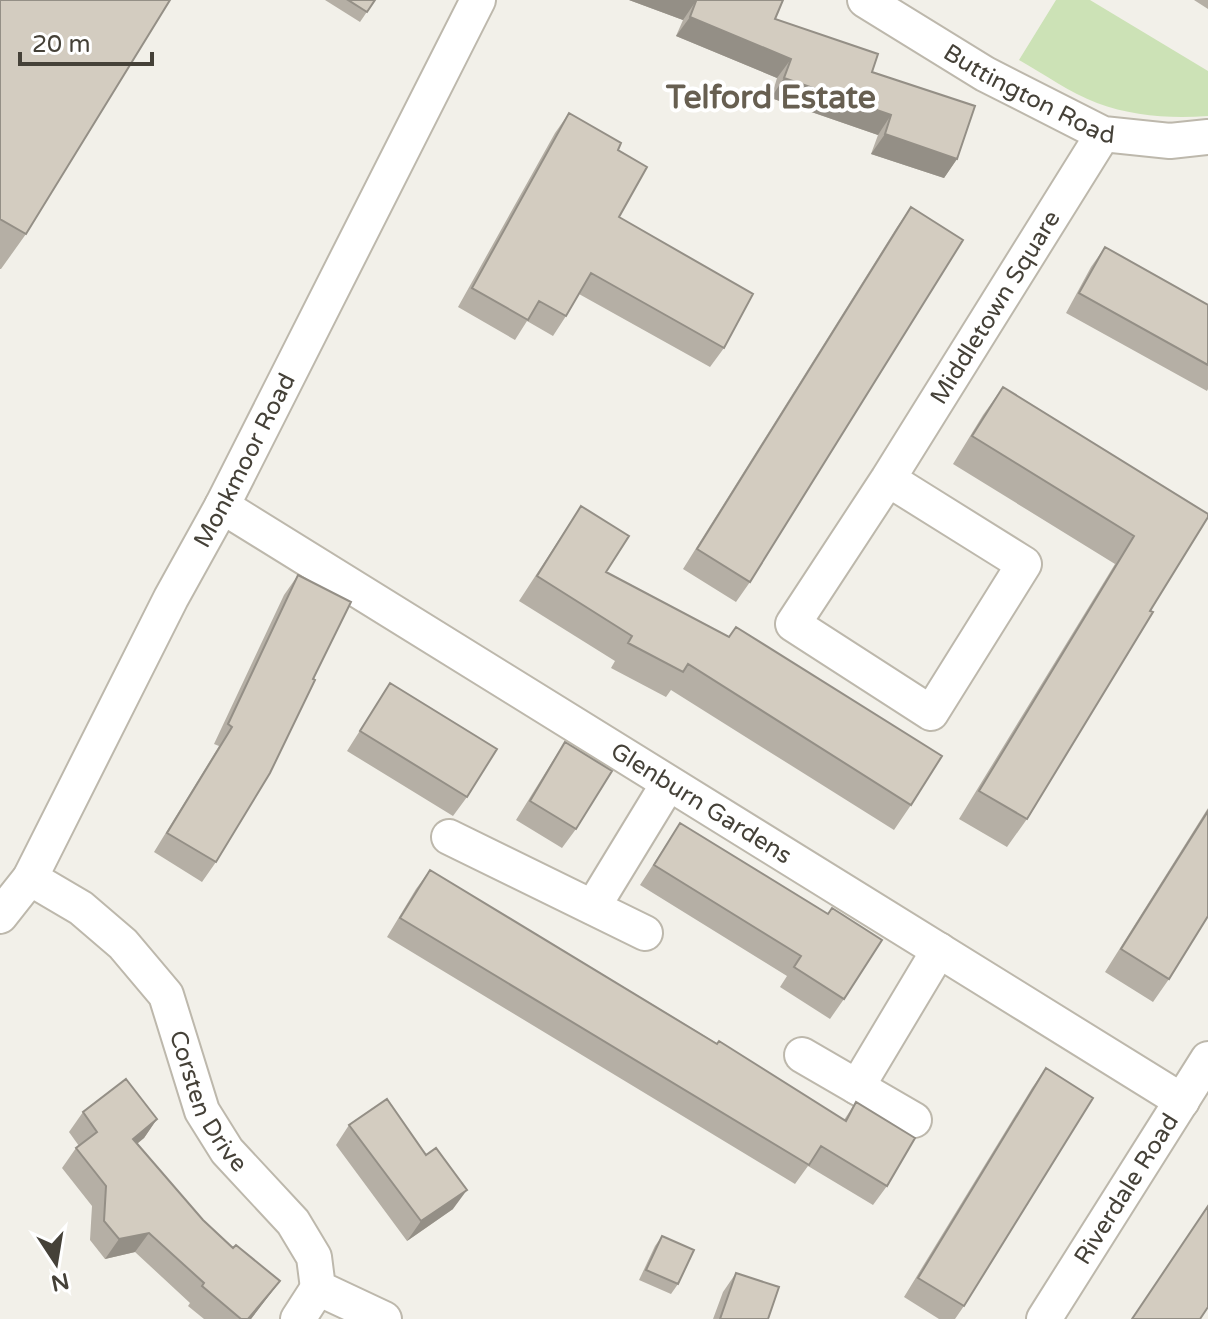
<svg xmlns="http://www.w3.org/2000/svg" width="1208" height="1319" font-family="'Varela Round',sans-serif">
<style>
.green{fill:#cce2b6}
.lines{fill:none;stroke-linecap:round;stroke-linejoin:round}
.street-casing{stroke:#bdb8ac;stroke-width:38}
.street{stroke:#fff;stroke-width:34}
.wall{fill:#b5afa5}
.shaded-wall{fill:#948f86}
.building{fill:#d3ccc0;stroke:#948f86;stroke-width:2}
.labels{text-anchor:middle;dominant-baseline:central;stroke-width:8;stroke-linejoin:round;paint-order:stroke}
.street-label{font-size:24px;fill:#454138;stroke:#fff}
.district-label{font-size:32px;font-weight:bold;fill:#675f51;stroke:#fff}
</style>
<rect width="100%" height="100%" fill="#f2f0e9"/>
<path class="green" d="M1056,0h34l118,71v45c-37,3 -76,0 -111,-13 -27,-10 -53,-29 -78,-43z"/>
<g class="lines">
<g class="street-casing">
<g id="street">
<path id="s1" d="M865,0l120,74 118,60 67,7 38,-4"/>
<path id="s2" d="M888,479l136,85 -93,149 -138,-89 95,-145 215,-345"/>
<path id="s3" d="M222,506l960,595"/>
<path d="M449,837l196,96"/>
<path id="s4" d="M30,878l51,30 42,36 43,51 36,116 25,40 66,71 21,35 4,31 66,31"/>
<path d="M593,907l75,-123"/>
<path id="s5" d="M0,916l30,-38 141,-280 51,-92 256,-506"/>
<path d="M802,1055l112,65"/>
<path d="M857,1087l82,-137"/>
<path d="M298,1319l20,-31"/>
<path id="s6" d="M1044,1319l164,-260"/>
</g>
</g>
<use href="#street" class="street"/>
</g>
<path class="wall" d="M0,0l26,234 -25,35h-1z
M325,0h50l-15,22z
M629,0h154l-8,19 97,53 85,87 -13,19 -73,-24 7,-19 -107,-37 6,-20 -101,-42 7,-16z
M1194,0h14v9z
M569,113l49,37 1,67 105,131 -14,19 -131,-73 -13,22 -13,20 -26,-15 -12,19 -57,-33 97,-174z
M911,207l-161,375 -14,20 -53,-33 214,-342z
M1105,247l103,58v84l-1,2 -141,-78 25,-46z
M1003,387l205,127 -181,305 -20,28 -48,-28 156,-255 -162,-100 30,-49z
M581,506l25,66 305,233 -17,25 -223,-140 -5,7 -55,-29 4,-7 -96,-60z
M298,575l-82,287 -14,20 -48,-30 65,-106 -5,-2 70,-149z
M390,683l77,114 -14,19 -106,-65z
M565,742l11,87 -14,19 -46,-28 36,-58z
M1208,808v108l-39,63 -16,23 -48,-30z
M680,823l164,176 -14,20 -50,-32 7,-11 -147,-91z
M430,870l414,250 12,-18 31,84 -14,19 -65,-39 -13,18 -408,-247 29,-48z
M1046,1068l-82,238 -9,13h-16l-35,-22 128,-209z
M83,1112l74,7 -13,19 -7,6 66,76 30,28 47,33 -29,38h-47l-16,-13 2,-3 -55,-51 -30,7 -15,-19 2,-34 -30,-38 14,-20 3,-2 -10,-14z
M349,1125l104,84 -46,32 -71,-96z
M662,1236l16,48 -7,10 -32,-14 16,-34z
M736,1273l32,46h-55l10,-27z"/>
<path class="shaded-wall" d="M629,0h66l1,1 -13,19z
M690,17l101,42 -14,19 -101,-42z
M784,78l107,37 -13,20 -107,-37z
M885,134l72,25 -13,19 -73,-24z
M157,1119l-13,19 -25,20 14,-19z
M467,1190l-14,19 -46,32 14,-20z
M149,1233l-14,19 -30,7 14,-20z
M280,1281l-29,38h-3z"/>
<path class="building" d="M0,0h170l-144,234 -26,-15z
M348,0h27l-8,12z
M695,0h88l-8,19 103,35 -6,18 103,34 -18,53 -72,-25 6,-19 -107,-37 7,-19 -101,-42 6,-16z
M569,113l52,30 -3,7 29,17 -28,50 134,77 -29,54 -133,-75 -25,43 -27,-15 -11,19 -56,-32z
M911,207l52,33 -213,342 -53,-33z
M1105,247l103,58v60l-129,-72z
M1003,387l205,127v3l-58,94 3,1 -126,207 -48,-28 155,-255 -162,-100z
M581,506l48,30 -23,36 123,65 7,-10 206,129 -31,49 -223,-141 -5,8 -55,-29 4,-7 -95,-60z
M298,575l53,27 -38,77 2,1 -45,93 -54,89 -49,-29 65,-106 -4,-3z
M390,683l107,66 -30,48 -107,-66z
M565,742l47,29 -36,58 -46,-28z
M1208,811v105l-39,63 -48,-30z
M680,823l148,91 4,-6 50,32 -38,59 -50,-32 7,-11 -147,-91z
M430,870l287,174 2,-3 127,80 10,-19 59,36 -28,48 -66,-40 -12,19 -409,-247z
M1046,1068l47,30 -129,208 -46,-28z
M126,1079l31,40 -24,20 70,81 30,28 3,-3 44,36 -32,38h-7l-39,-33 2,-3 -55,-50 -30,6 -15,-18 2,-35 -30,-38 21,-16 -14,-20z
M387,1099l39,56 10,-7 31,42 -46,31 -72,-96z
M1208,1206v101l-8,12h-68z
M662,1236l32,14 -16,34 -32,-14z
M736,1273l43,14 -11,32h-48z"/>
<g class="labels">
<g class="street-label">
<text stroke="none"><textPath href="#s1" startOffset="190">Buttington Road</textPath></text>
<text stroke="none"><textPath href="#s2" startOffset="876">Middletown Square</textPath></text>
<text stroke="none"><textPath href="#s5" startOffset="518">Monkmoor Road</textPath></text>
<text stroke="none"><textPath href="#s3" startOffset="564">Glenburn Gardens</textPath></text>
<text stroke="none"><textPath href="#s4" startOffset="296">Corsten Drive</textPath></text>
<text stroke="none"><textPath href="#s6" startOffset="154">Riverdale Road</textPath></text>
</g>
<g class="district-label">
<text x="771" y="98">Telford Estate</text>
</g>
</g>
<g transform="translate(56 1263) rotate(168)" stroke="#ffffff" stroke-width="6" paint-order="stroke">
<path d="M0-6L14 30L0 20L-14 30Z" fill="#454138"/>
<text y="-12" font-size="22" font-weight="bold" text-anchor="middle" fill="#454138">N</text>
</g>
<path d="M20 52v12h132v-12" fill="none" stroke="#454138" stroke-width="4"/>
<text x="32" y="52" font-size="24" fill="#454138" stroke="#ffffff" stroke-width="6" paint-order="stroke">20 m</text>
</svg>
